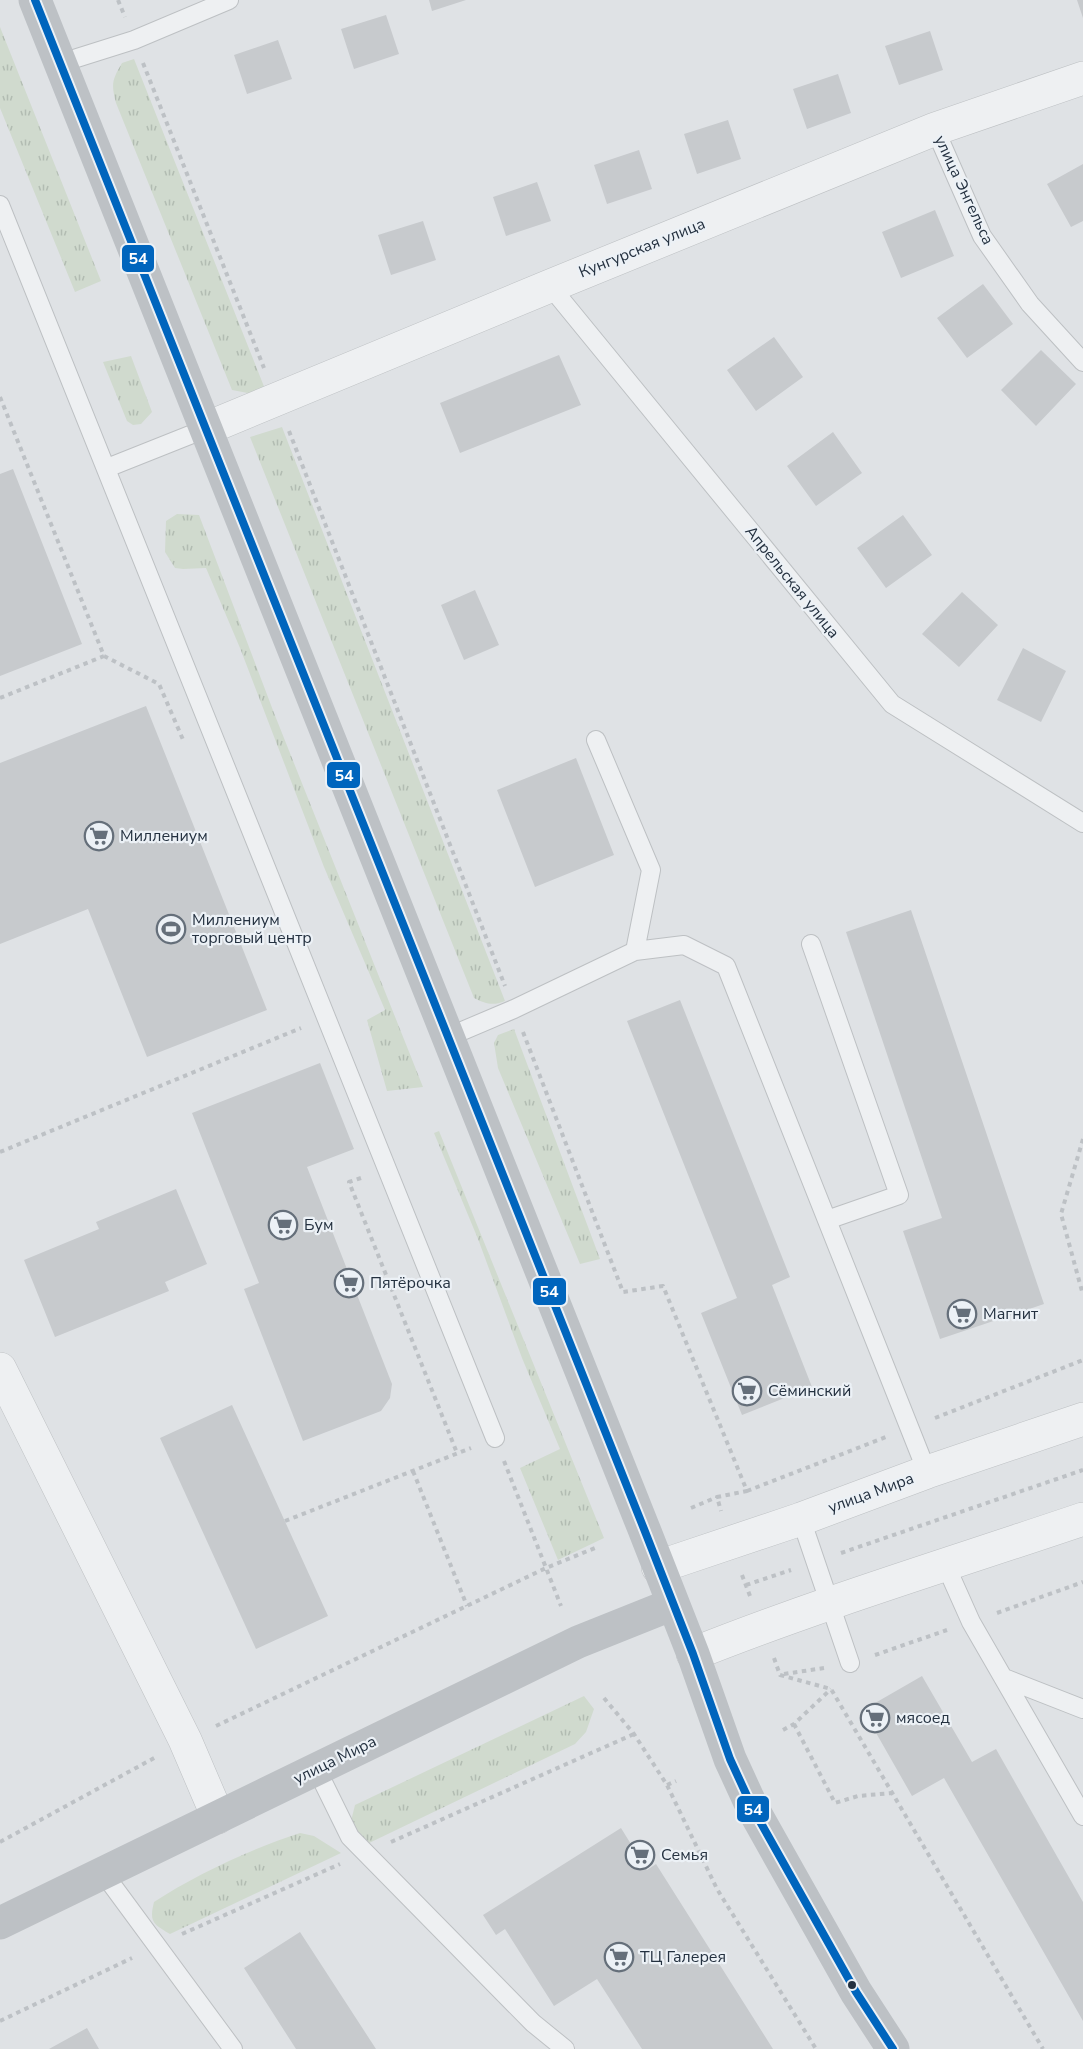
<svg xmlns="http://www.w3.org/2000/svg" width="1083" height="2049" font-family="'Nunito Sans',sans-serif">
<style>
.grass{fill:url(#grass-tufts)}
.building{fill:#c7cacd}
.lines{fill:none;stroke-linecap:round;stroke-linejoin:round}
.service-casing{stroke:#bdc0c3;stroke-width:20}
.minor-casing{stroke:#bdc0c3;stroke-width:34}
.tertiary-casing{stroke:#bdc0c3;stroke-width:34}
.path{stroke:#bdc1c5;stroke-width:4;stroke-dasharray:4.5 4.5;stroke-linecap:butt}
.service{stroke:#eef0f2;stroke-width:18}
.minor{stroke:#eef0f2;stroke-width:33}
.tertiary{stroke:#eef0f2;stroke-width:33}
.secondary{stroke:#bdc1c5;stroke-width:33}
.bus-1-casing{stroke:#ecf1f6;stroke-width:12}
.bus-1{stroke:#0065bd;stroke-width:8}
.bus-dot{fill:#243140;stroke:#ecf1f6;stroke-width:2}
.labels{text-anchor:middle;dominant-baseline:central;stroke-width:4.5;stroke-linejoin:round;paint-order:stroke}
.street-label{font-size:16px;fill:#243140;stroke:#ecf1f6}
.poi-label{font-size:16px;fill:#243140;stroke:#ecf1f6;text-anchor:start}
.line-badge{stroke:#ecf1f6;stroke-width:2}
.badge-label{font-size:16px;text-anchor:middle;font-weight:bold;fill:#fff}
</style>
<defs>
<pattern id="grass-tufts" width="24" height="20" patternUnits="userSpaceOnUse" patternTransform="scale(1.5)"><rect width="24" height="20" fill="#d0dace"/><path d="M3 7l-1-3M5 7V3M7 7l1-3M15 17l-1-3M17 17v-4M19 17l1-3" fill="none" stroke="#b2bcb2"/></pattern>
</defs>
<rect width="100%" height="100%" fill="#dfe2e5"/>
<path class="grass" d="M0,27l101,254 -26,11 -75,-184z
M134,59l131,330 -12,5 -21,-4 -116,-287c-5,-19 -4,-23 6,-40z
M131,356l21,56 -11,12 -8,1 -6,-4 -24,-59z
M282,427l223,574c-12,5 -19,3 -31,-3l-224,-561z
M177,514l22,1 75,198 149,374 -36,4 -20,-71 18,-10 -61,-143 -84,-219 -34,-80 -23,1 -8,-1 -10,-16 1,-31z
M514,1029l86,230 -20,5 -82,-196 -4,-25 4,-8z
M439,1131l165,407 -46,22 -38,-92 40,-19 -38,-91 -44,-119 -44,-106z
M584,1696l10,13 -8,23 -11,12 -210,101 -14,-24 4,-16z
M300,1833l14,3 27,17 -171,81c-17,-10 -21,-12 -16,-32 41,-27 99,-54 146,-69z"/>
<path class="building" d="M429,0h37l-34,11z
M1077,0h6v18z
M386,15l13,39 -45,15 -13,-40z
M930,31l13,39 -44,15 -14,-39z
M278,40l14,39 -45,15 -13,-39z
M838,74l13,39 -44,16 -14,-40z
M728,120l13,39 -44,15 -13,-40z
M639,150l13,39 -45,15 -13,-39z
M1083,164v57l-12,6 -24,-43z
M537,182l14,39 -45,15 -13,-39z
M935,210l19,46 -53,22 -19,-46z
M423,221l13,39 -45,15 -13,-40z
M983,284l30,40 -46,34 -30,-40z
M774,337l29,40 -47,34 -29,-41z
M1041,350l35,34 -40,42 -35,-36z
M559,355l22,50 -121,48 -20,-50z
M833,432l29,41 -46,33 -29,-40z
M13,469l69,175 -82,32v-202z
M903,515l29,40 -46,33 -29,-40z
M475,590l24,55 -35,15 -23,-55z
M962,592l36,33 -39,42 -37,-33z
M1023,648l43,23 -25,51 -44,-22z
M146,706l121,304 -120,47 -59,-148 -88,35v-181z
M576,758l38,97 -79,32 -38,-97z
M911,910l133,394 -104,35 -37,-108 39,-13 -96,-286z
M680,1000l110,277 -18,8 40,102 -70,28 -41,-102 36,-15 -110,-277z
M320,1063l34,86 -47,18 85,217 -2,14 -9,13 -78,30 -59,-152 15,-6 -67,-170z
M176,1189l31,75 -42,18 4,9 -114,46 -31,-77 75,-31 -3,-7z
M232,1405l96,211 -72,33 -96,-211z
M922,1676l50,86 24,-13 87,153v119l-139,-243 -32,18 -49,-86z
M621,1828l26,42 9,-6 117,185h-131l-45,-70 -43,27 -49,-77 -9,6 -13,-20z
M300,1932l76,117h-80l-52,-81z
M87,2028l12,21h-50z"/>
<g class="lines">
<g class="service-casing">
<path id="service" d="M61,63l73,-23 95,-40
M935,129l47,107 48,68 53,58
M0,205l495,1233
M550,286l342,418 191,119
M107,468l98,-39
M596,740l55,130 -16,81
M811,944l88,251 -72,25
M448,1037l66,-28 121,-58 49,-6 42,21 201,506
M801,1519l49,144
M946,1566l25,56 112,194
M1004,1678l79,31
M317,1770l33,67 183,186 32,26
M104,1874l129,175"/>
</g>
<g class="minor-casing">
<path id="minor" d="M205,429l345,-143 385,-157 148,-51
M0,1369l185,371 33,77"/>
</g>
<g class="tertiary-casing">
<path id="tertiary" d="M658,1567l143,-48 126,-47 156,-53
M693,1654c128,-51 260,-91 390,-135"/>
</g>
<path class="path" d="M118,0l7,17
M143,63l121,305
M0,397l104,259 55,28 25,58
M289,431l216,555
M0,698l104,-42
M523,1032l100,260 40,-6 84,205 -30,6 4,14
M1083,1139l-22,75 22,81
M0,1152l301,-124
M361,1178l-12,4 108,271
M935,1418l148,-58
M504,1461l57,145
M413,1471l54,135
M747,1491l139,-54
M691,1508l26,-11
M285,1521l186,-73
M841,1553l242,-83
M742,1575l8,21
M746,1585l45,-15
M997,1613l86,-31
M875,1655l72,-25
M774,1658l6,17 51,14 212,360
M784,1674l40,-6
M604,1698l30,36 33,51 50,104 99,160
M794,1724l41,79 23,-7 34,-3
M216,1726l330,-158 49,-20
M783,1730l11,-6 37,-35
M667,1785l9,-4
M0,1842l156,-85
M391,1842l243,-108
M182,1934l158,-70
M0,2021l132,-63"/>
<use href="#service" class="service"/>
<use href="#minor" class="minor"/>
<use href="#tertiary" class="tertiary"/>
<path class="secondary" d="M35,0l609,1529 49,125 37,105 23,50 103,183 37,57
M0,1923l578,-281 95,-38"/>
<g class="bus-1-casing">
<path id="bus-1" d="M35,0l609,1529 49,125 37,105 23,50 103,183 37,57"/>
</g>
<use href="#bus-1" class="bus-1"/>
</g>
<defs>
<g id="supermarket-ring" transform="scale(1.5)"><circle r="9.5" fill="#ecf1f6" stroke="#656f7a" stroke-width="1.5"/><path d="M-6-5.5h2.5l.6 2H6L4.5 2H-2.5L-4.4-4H-6ZM-1.5 3.2a1.3 1.3 0 1 0 .1 0ZM3 3.2a1.3 1.3 0 1 0 .1 0Z" fill="#656f7a"/></g>
<g id="stadium-ring" transform="scale(1.5)"><circle r="9.5" fill="#ecf1f6" stroke="#656f7a" stroke-width="1.5"/><path d="M0-5a6.5 5 0 1 0 0 10a6.5 5 0 1 0 0-10ZM-3.5-1.8h7v3.6h-7Z" fill="#656f7a"/></g>
</defs>
<g fill-rule="evenodd">
<use href="#supermarket-ring" x="99" y="836"/>
<use href="#stadium-ring" x="171" y="929"/>
<use href="#supermarket-ring" x="283" y="1225"/>
<use href="#supermarket-ring" x="349" y="1283"/>
<use href="#supermarket-ring" x="962" y="1314"/>
<use href="#supermarket-ring" x="747" y="1391"/>
<use href="#supermarket-ring" x="875" y="1718"/>
<use href="#supermarket-ring" x="640" y="1855"/>
<use href="#supermarket-ring" x="619" y="1957"/>
</g>
<circle class="bus-dot" cx="852" cy="1985" r="5"/>
<g class="labels">
<g class="street-label">
<text transform="translate(964 190) rotate(65)">улица Энгельса</text>
<text transform="translate(642 248) rotate(-22)">Кунгурская улица</text>
<text transform="translate(792 582) rotate(51)">Апрельская улица</text>
<text transform="translate(871 1493) rotate(-20)">улица Мира</text>
<text transform="translate(335 1760) rotate(-26)">улица Мира</text>
</g>
<g class="poi-label">
<text x="120" y="836">Миллениум</text>
<text x="192" y="920">Миллениум<tspan x="192" dy="18">торговый центр</tspan></text>
<text x="304" y="1225">Бум</text>
<text x="370" y="1283">Пятёрочка</text>
<text x="983" y="1314">Магнит</text>
<text x="768" y="1391">Сёминский</text>
<text x="896" y="1718">мясоед</text>
<text x="661" y="1855">Семья</text>
<text x="640" y="1957">ТЦ Галерея</text>
</g>
</g>
<g class="line-badge">
<rect x="121" y="244" width="34" height="29" rx="6" fill="#0065bd"/>
<rect x="326" y="761" width="35" height="28" rx="6" fill="#0065bd"/>
<rect x="532" y="1277" width="35" height="29" rx="6" fill="#0065bd"/>
<rect x="736" y="1795" width="34" height="28" rx="6" fill="#0065bd"/>
</g>
<g class="badge-label">
<text x="138" y="264">54</text>
<text x="344" y="781">54</text>
<text x="549" y="1297">54</text>
<text x="753" y="1815">54</text>
</g>
</svg>
